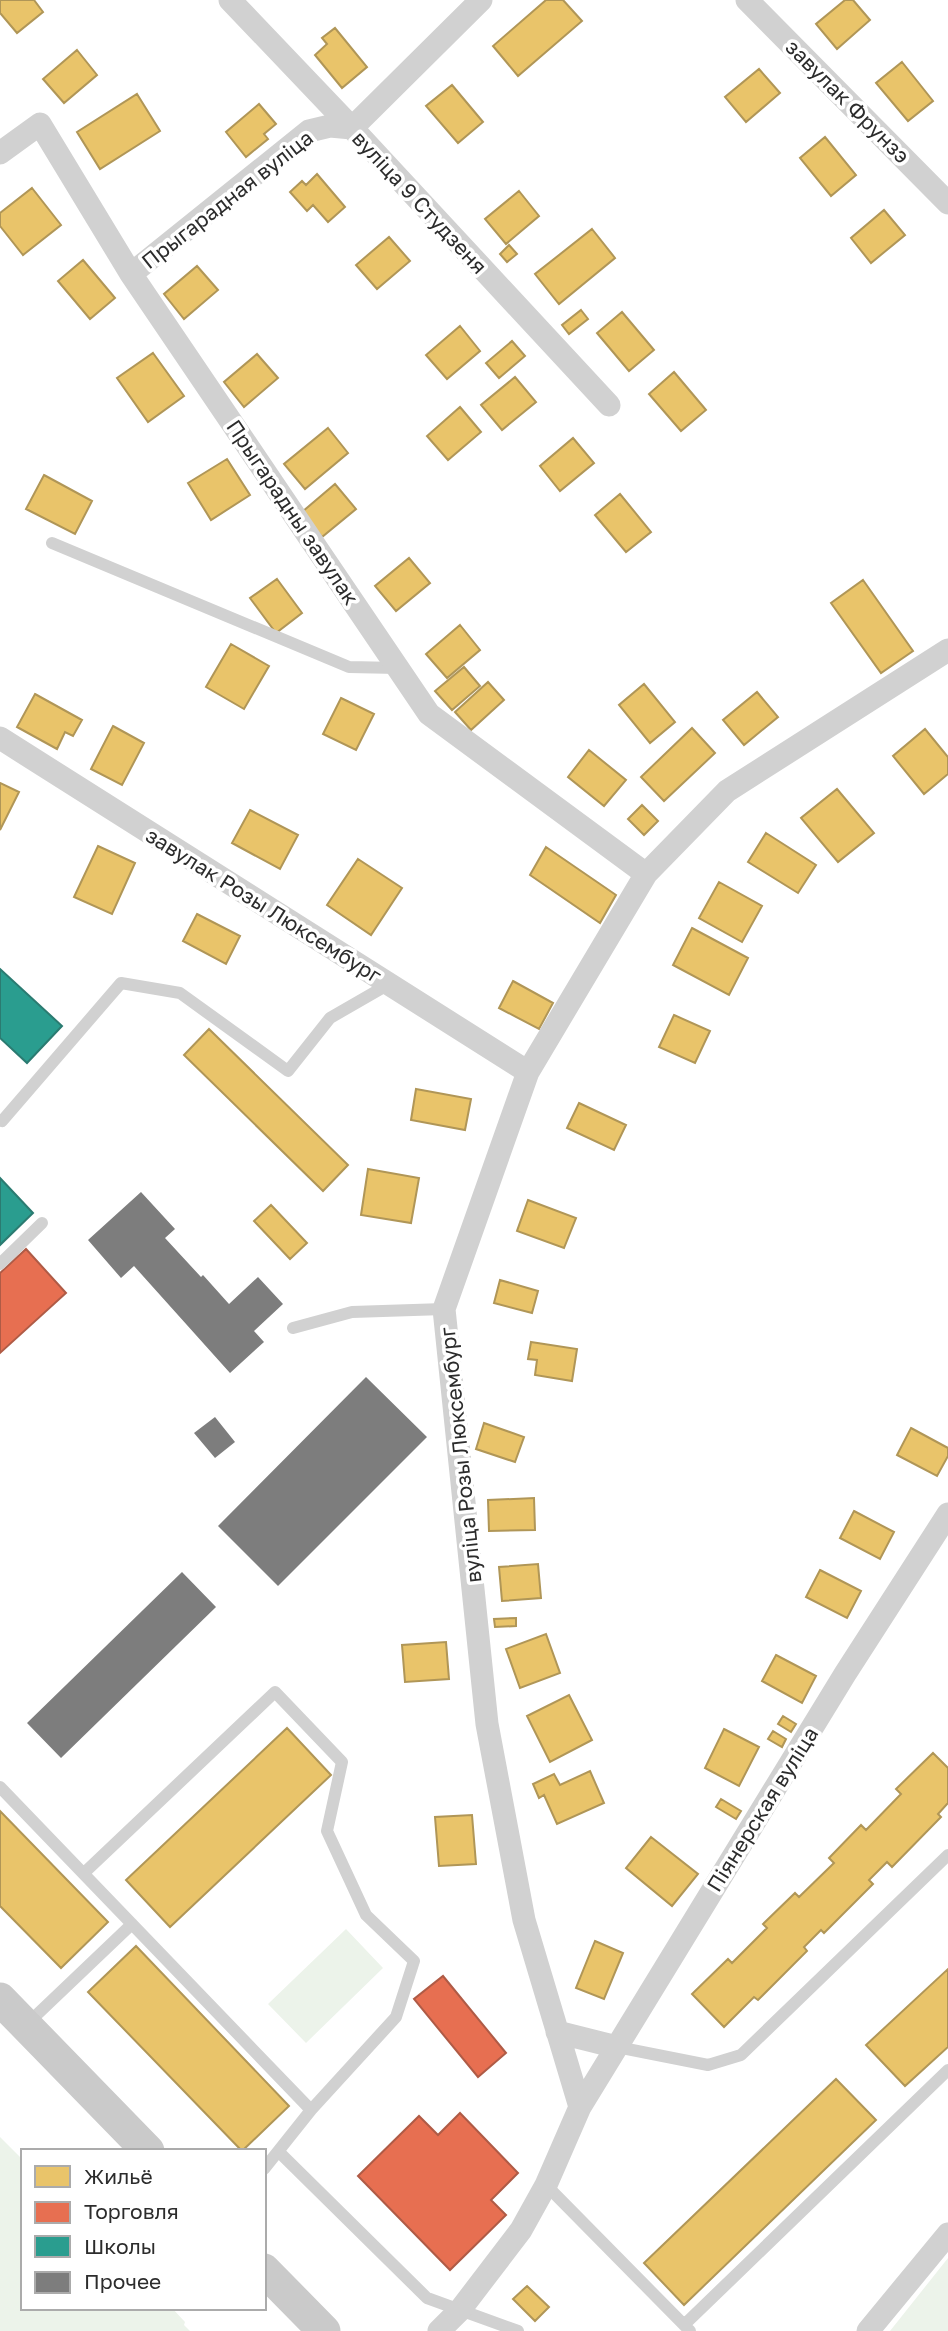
<svg xmlns="http://www.w3.org/2000/svg" width="948" height="2331" font-family="'Golos Text',sans-serif">
<style>
.green{fill:#ecf3ea}
.homes{fill:#e9c46a;stroke:#b09657;stroke-width:2}
.shops{fill:#e76f51;stroke:#af5b46;stroke-width:2}
.schools{fill:#2a9d8f;stroke:#2b7b71;stroke-width:2}
.building{fill:#7d7d7d}
.lines{fill:none;stroke-linecap:round;stroke-linejoin:round}
.lane{stroke:#d1d1d1;stroke-width:12}
.street{stroke:#d1d1d1;stroke-width:23}
.secondary{stroke:#cacaca;stroke-width:33}
.labels{text-anchor:middle;dominant-baseline:central;stroke-width:7;stroke-linejoin:round;paint-order:stroke}
.street-label{font-size:21px;fill:#2c2c2c;stroke:#fff}
</style>
<rect width="100%" height="100%" fill="#fff"/>
<path class="green" d="M346,1929l37,39 -77,75 -38,-39z
M0,2137l23,23v148h149l13,14 -1,3 6,6h-190z
M948,2258v73h-58z"/>
<path class="homes" d="M0,0h34l9,12 -26,21 -17,-20z
M546,0h17l19,21 -64,55 -25,-30z
M845,0h8l17,20 -33,29 -21,-25z
M335,28l32,39 -25,21 -27,-33 12,-11 -5,-6z
M77,50l20,25 -33,28 -21,-24z
M902,62l31,39 -25,20 -32,-38z
M759,69l21,24 -34,29 -21,-25z
M452,85l31,37 -25,21 -32,-37z
M137,94l23,37 -60,38 -23,-37z
M259,104l17,20 -12,10 4,5 -22,18 -20,-25z
M825,137l31,38 -25,21 -31,-38z
M317,174l28,33 -17,15 -15,-17 -6,6 -17,-19 12,-11 4,4z
M32,188l29,37 -38,30 -23,-29v-13z
M519,191l20,25 -33,28 -21,-25z
M884,210l21,25 -34,28 -20,-25z
M592,229l23,29 -56,46 -24,-30z
M389,237l21,24 -33,28 -21,-24z
M509,245l8,9 -10,8 -7,-8z
M83,260l32,38 -25,21 -32,-38z
M197,266l21,24 -34,29 -20,-25z
M581,310l7,9 -19,15 -7,-9z
M622,312l32,38 -25,21 -32,-38z
M460,326l20,25 -33,28 -21,-24z
M512,341l13,15 -26,22 -13,-15z
M153,353l31,43 -36,26 -31,-44z
M257,354l21,24 -34,29 -20,-25z
M674,372l32,38 -25,21 -32,-37z
M515,377l21,25 -34,28 -21,-25z
M460,407l21,25 -33,28 -21,-24z
M328,428l20,25 -43,36 -21,-25z
M573,438l21,25 -34,28 -20,-25z
M227,459l23,36 -39,25 -23,-37z
M44,475l48,26 -17,33 -49,-25z
M335,484l21,25 -34,28 -20,-25z
M620,494l31,38 -25,20 -31,-37z
M409,558l21,25 -34,28 -21,-25z
M277,579l25,34 -26,20 -26,-35z
M863,580l50,71 -32,22 -50,-70z
M460,625l20,25 -33,28 -21,-24z
M231,644l38,22 -25,43 -38,-22z
M464,667l16,19 -28,24 -17,-19z
M488,682l16,18 -33,30 -16,-18z
M644,684l31,38 -25,21 -31,-38z
M757,692l21,25 -34,28 -21,-25z
M35,694l47,26 -9,16 -8,-4 -8,17 -40,-22z
M341,698l33,16 -18,36 -33,-16z
M113,726l31,17 -22,42 -31,-16z
M692,728l23,25 -51,48 -23,-24z
M925,729l23,28v17l-24,20 -31,-38z
M589,750l37,30 -22,26 -36,-29z
M0,783l19,9 -19,38z
M837,789l37,44 -36,29 -37,-44z
M642,805l16,16 -14,14 -16,-16z
M250,810l48,25 -18,34 -48,-26z
M766,833l50,32 -18,28 -50,-31z
M98,846l37,17 -23,51 -38,-17z
M546,847l70,48 -16,28 -70,-48z
M358,859l44,29 -31,47 -44,-30z
M719,882l43,24 -20,36 -43,-24z
M197,914l43,22 -14,28 -43,-23z
M692,928l56,30 -19,37 -56,-30z
M513,981l40,22 -14,26 -40,-21z
M674,1015l36,16 -15,32 -36,-16z
M209,1029l139,136 -25,26 -139,-136z
M416,1089l55,10 -6,31 -54,-10z
M579,1103l47,22 -12,25 -47,-22z
M368,1169l51,9 -8,45 -50,-8z
M528,1200l48,18 -12,30 -47,-17z
M271,1205l36,38 -17,16 -36,-38z
M500,1280l38,11 -6,22 -38,-10z
M531,1342l46,7 -5,32 -37,-6 2,-15 -9,-1z
M484,1423l40,14 -9,25 -39,-13z
M911,1428l37,20v8l-11,20 -40,-21z
M534,1498l1,32 -46,1 -1,-31z
M854,1511l40,21 -14,27 -40,-21z
M538,1564l3,34 -39,3 -3,-34z
M820,1570l41,21 -14,27 -41,-21z
M516,1618v8l-21,1 -1,-8z
M546,1634l14,39 -40,15 -14,-39z
M446,1642l3,37 -44,3 -3,-37z
M776,1655l40,21 -14,27 -40,-22z
M569,1695l23,45 -42,22 -23,-46z
M783,1716l13,8 -5,8 -13,-8z
M287,1728l44,47 -161,152 -44,-47z
M724,1729l35,18 -20,39 -34,-18z
M773,1731l13,8 -4,8 -14,-8z
M933,1753l15,15v35l-10,11 3,3 -49,50 -5,-5 -18,18 4,4 -49,49 -3,-3 -17,17 3,4 -49,49 -4,-3 -30,30 -32,-33 36,-35 4,4 35,-35 -4,-4 32,-31 4,4 35,-34 -5,-5 32,-33 5,5 35,-36 -5,-5z
M590,1771l14,32 -47,21 -13,-29 -5,3 -6,-14 21,-10 6,11z
M721,1799l20,12 -5,8 -20,-12z
M0,1811l108,111 -47,46 -61,-62z
M472,1815l4,49 -37,2 -4,-49z
M651,1837l47,37 -26,32 -46,-38z
M595,1941l28,12 -19,46 -28,-11z
M136,1946l153,160 -47,45 -154,-159z
M948,1969v78l-43,39 -39,-41z
M836,2079l40,41 -192,185 -40,-42z
M527,2286l22,21 -14,14 -22,-22z"/>
<path class="shops" d="M26,1249l40,44 -66,60v-80z
M443,1976l63,77 -28,24 -64,-78z
M460,2113l58,60 -27,27 15,15 -56,55 -92,-94 61,-60 19,19z"/>
<path class="schools" d="M0,969l62,57 -35,37 -27,-25z
M0,1178l33,35 -33,32z"/>
<path class="building" d="M141,1192l34,37 -10,9 36,39 2,-2 26,29 29,-27 25,27 -29,27 10,11 -34,31 -96,-107 -13,12 -33,-38z
M366,1377l61,60 -149,149 -60,-60z
M215,1417l20,25 -20,16 -21,-25z
M182,1572l34,35 -155,151 -34,-35z"/>
<g class="lines">
<path class="lane" d="M52,543l297,124 49,1
M0,1120l2,1 119,-138 59,10 108,78 42,-53 59,-34
M0,1264l42,-41
M293,1328l59,-16 92,-3
M0,1787l311,323 -47,59
M84,1873l191,-181 67,70 -15,69 39,84 48,46 -18,56 -85,93
M26,2025l106,-101
M617,2047l91,18 33,-10 207,-200
M279,2152l148,146 91,33
M546,2185l144,146
M684,2325l264,-255"/>
<path class="street" d="M230,0l122,128 257,277
M747,0l201,203
M0,153l40,-29 91,150 298,440 217,160
M131,274l178,-143 21,-5 22,2 129,-128
M0,738l528,334
M557,2032l60,15
M580,2107l-56,-187 -37,-196 -43,-415 84,-237 118,-198 81,-83 221,-141
M439,2331l21,-21 61,-80 25,-45 34,-78 265,-433 103,-160
M868,2331l80,-97"/>
<path class="secondary" d="M0,1999l148,152
M264,2270l60,61"/>
</g>
<g class="labels">
<g class="street-label">
<text transform="translate(848 101) rotate(45)">завулак Фрунзэ</text>
<text transform="translate(227 199) rotate(-38)">Прыгарадная вуліца</text>
<text transform="translate(420 202) rotate(47)">вуліца 9 Студзеня</text>
<text transform="translate(293 512) rotate(56)">Прыгарадны завулак</text>
<text transform="translate(264 905) rotate(32)">завулак Розы Люксембург</text>
<text transform="translate(460 1455) rotate(-96)">вуліца Розы Люксембург</text>
<text transform="translate(762 1809) rotate(-58)">Піянерская вуліца</text>
</g>
</g>
<rect x="21" y="2149" width="245" height="161" fill="#ffffff" stroke="#ababab" stroke-width="2"/>
<rect x="35" y="2166" width="35" height="21" fill="#e9c46a" stroke="#ababab" stroke-width="2"/>
<text x="84" y="2184" font-size="21" fill="#2c2c2c">Жильё</text>
<rect x="35" y="2202" width="35" height="21" fill="#e76f51" stroke="#ababab" stroke-width="2"/>
<text x="84" y="2219" font-size="21" fill="#2c2c2c">Торговля</text>
<rect x="35" y="2236" width="35" height="21" fill="#2a9d8f" stroke="#ababab" stroke-width="2"/>
<text x="84" y="2254" font-size="21" fill="#2c2c2c">Школы</text>
<rect x="35" y="2272" width="35" height="21" fill="#7d7d7d" stroke="#ababab" stroke-width="2"/>
<text x="84" y="2289" font-size="21" fill="#2c2c2c">Прочее</text>
</svg>
